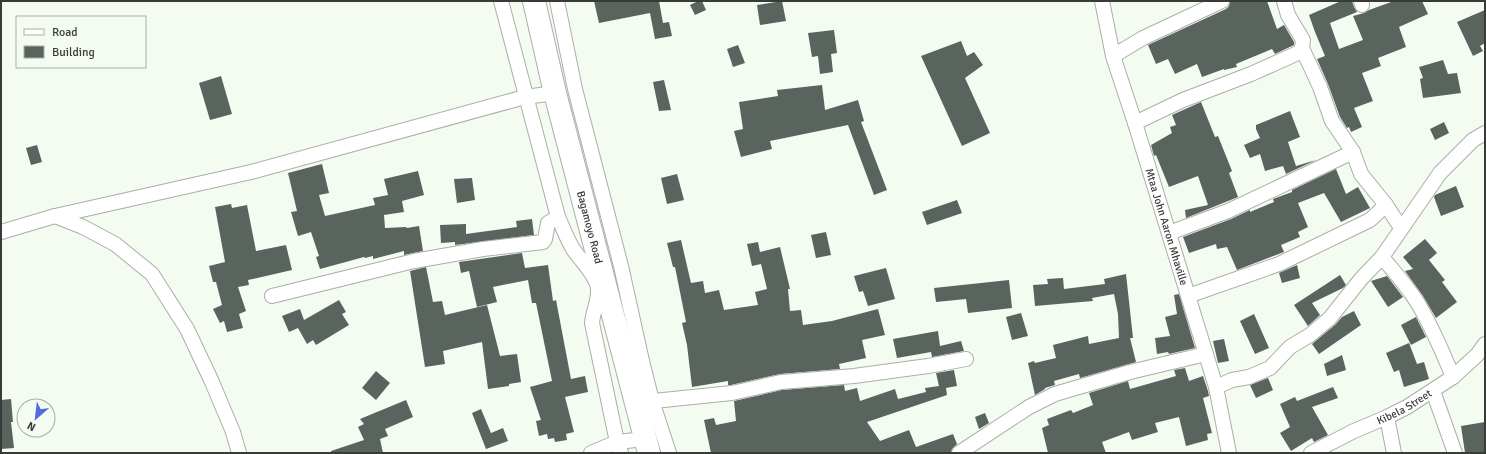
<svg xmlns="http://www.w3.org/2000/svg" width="1486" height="454" font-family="Signika,sans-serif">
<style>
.building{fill:#59645e}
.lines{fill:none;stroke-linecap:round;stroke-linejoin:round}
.street-casing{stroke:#a9afa6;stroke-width:16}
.highway-casing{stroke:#a9afa6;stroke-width:24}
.street{stroke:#fff;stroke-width:14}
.highway{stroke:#fff;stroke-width:22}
.labels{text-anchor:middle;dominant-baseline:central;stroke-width:4;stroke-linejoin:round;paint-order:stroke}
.street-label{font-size:11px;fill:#383b37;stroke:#f4fbf1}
</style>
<rect width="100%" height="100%" fill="#f4fbf1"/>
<path class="building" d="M594,1h65l4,22 6,-1 3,14 -17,3 -5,-26 -51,10z
M698,1h4l4,9 -11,5 -5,-10z
M782,1l4,20 -26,4 -3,-20z
M1230,1h37l10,28 7,-4 10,17v3l-19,9 -3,-5 -36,15 1,3 -13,3v-1l-22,8 -5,-13 -22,10 -7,-15 -12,5 -8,-19 78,-36 3,-3z
M1341,1h11l2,6 3,5 -27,11 9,26 24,-9 -10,-24 11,-3 5,-3 25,-9h28l6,13 -29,13 7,20 -28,11 3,8 -19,7 11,28 -19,7 8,19 -11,5 -2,-5 -2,1 -7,-11 -12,-33 -11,-25 8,-3 -10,-24 -6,-17z
M1485,10v33l-5,3 3,5 -10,5 -16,-34z
M834,30l3,23 -6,1 2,18 -13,2 -2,-18 -6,1 -4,-24z
M961,41l6,15 7,-4 9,13 -18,13 25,55 -28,13 -41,-90z
M738,45l7,18 -12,4 -6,-18z
M1443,60l5,14 9,-1 4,20 -38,5 -3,-19 3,-1 -4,-11z
M221,76l11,38 -22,6 -11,-37z
M664,80l7,30 -12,1 -6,-29z
M822,85l3,25 33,-10 6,21 -3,1 26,68 -13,5 -26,-70 -78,16 2,8 -31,8 -7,-26 9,-2 -4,-27 39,-6 -1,-6z
M1201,102l14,35 3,-1 14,35 -3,2 9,24 -52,21 -1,-8 23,-5 -10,-29 -29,11 -13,-32 -2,1 -3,-11 21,-12 -2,-6 6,-2 -4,-10z
M1290,111l10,26 -12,5 8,24 20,-6 -30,14 -3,-8 -18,5 -5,-17 -10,4 -6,-13 16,-7 -4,-9v-4z
M1444,122l5,11 -14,7 -5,-11z
M37,145l5,17 -11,3 -5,-17z
M322,164l7,29 -10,2 6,21 50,-11 -2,-7 15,-3 -4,-16 34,-8 6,24 -22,6 2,11 -20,3 1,13 21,-1 1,1 12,-2 4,25 -19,4v-4l-31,8v-3l-8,2 -1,-1 -44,12 -4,-12 3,-1 -8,-24 -13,4 -7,-24 6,-1 -9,-38z
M1336,169l10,25 12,-7 12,21 -29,14 -17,-29 -26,10 10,24 -10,5 2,5 -19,8 3,7 -47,18 -10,-23 -10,2 -1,-5 -27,9 -6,-16 48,-18 19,-9v2l24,-10 -1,-3 19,-7v-2z
M677,174l7,26 -17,4 -6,-26z
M472,178l3,22 -18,3 -3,-24z
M1456,186l8,21 -23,9 -7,-19 1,-2z
M957,200l5,13 -35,12 -5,-13z
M231,204l1,4 15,-3 9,46 30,-6 6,25 -44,10 1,5 -11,2 8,24 -7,3 4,14 -16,4 -3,-11 -4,2 -7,-14 9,-4 -6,-23h-3l-4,-16 16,-4 -10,-55z
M532,219l2,16 -79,10v-3l-14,1 -1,-18 26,-1v10l51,-7 -1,-6z
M826,232l5,23 -15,3 -5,-23z
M1425,239l12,14 -8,7 16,20 -3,2 15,20 -21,16 -13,-22 -18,-25 8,-2 -10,-12z
M681,240l10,43 12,-2 2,12 14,-3 5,20 34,-5 -3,-13 12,-3 -6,-25 -9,2 -5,-22 11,-2 2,10 20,-5 10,42h-2l2,22 11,-1 2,15 29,-4 46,-12 7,26 -23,5 4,18 -27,6 1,5 -60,5 -49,11h-3v-4l-36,6 -5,-42 -5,-22 4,-1 -11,-55h-2l-6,-24z
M522,253l3,15 23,-3 5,36 3,-1 15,79 14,-3 3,16 -23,5 9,35 -8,2 1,6 -12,2 -1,-4 -6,1 -1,-5 -8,2 -3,-15 5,-1 -11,-33 22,-6 -16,-78h-4l-4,-23 -35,7 4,15 -20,5 -8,-36 -8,2 -2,-11z
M1297,265l3,13 -18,5 -3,-10z
M426,267l7,35 9,-1 3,14 42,-10 13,51 17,-2 4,28 -12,2v2l-21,3 -6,-47 -39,9 2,13 -20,3 -15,-96z
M886,268l9,31 -27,7 -5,-15 -4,1 -5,-16z
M1126,274l7,64h-3l6,24 -56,16 -1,-4 -25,7 1,4 -10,3v1l-10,6 -7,-32 6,-2 1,2 21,-5 -3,-13 35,-9 1,8 30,-6 -1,-24 -4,-20 -22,4 1,3 -58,5 -2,-21 15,-1 -1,-5 16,-1 1,11 41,-5 -1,-5z
M1340,275l6,10 -3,3 -31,15 8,12 -12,11 -14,-21z
M1387,276l16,21 -15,10 -17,-26z
M1009,280l3,28 -44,5 -2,-14 -30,3 -2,-14z
M1179,294l16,54 -26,6 -1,-2 -11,2 -2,-16 15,-2 -5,-19 12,-3 -3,-19z
M339,300l7,12 -4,2 7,11 -33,20 -3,-5 -6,4 -9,-16 -9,4 -7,-16 18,-7 4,11z
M1354,311l7,14 -42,29 -7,-10 24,-20 6,-7z
M1021,313l7,23 -16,4 -6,-23z
M1254,314l15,34 -14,6 -15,-33z
M1416,317l10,20 -15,8 -10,-20z
M938,331l2,15 21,-5 3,10 -32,6 -1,-5 -34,6 -4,-19z
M1224,339l5,22 -11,2 -5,-22z
M1409,343l8,21 7,-2 5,17 -25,8 -5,-17 -5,2 -8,-19z
M1342,355l4,15 -19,6 -3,-12z
M1185,368l4,13 14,-5 5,15 1,5 -6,2 9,35 -5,1 1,6 -22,6 -7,-29 -24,6 3,9 -26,8 -3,-8 -27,10 4,11h-58l-6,-25 7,-3 -2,-6 24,-9 2,3 20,-8 -4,-12 39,-12 2,8 46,-13 -2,-6z
M954,370l3,16 -11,2 1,7 -80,27 13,19 29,-11 7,17 37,-13 4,10 -5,5 -1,4h-240l-7,-33 10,-2 2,7 20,-4 -2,-20 48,-11 62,-5 1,6 12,-3 3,13 35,-12 3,10 28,-7 -1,-4 14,-2 -3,-13z
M376,371l14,12 -14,17 -14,-12z
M1268,378l5,12 -17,8 -6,-13z
M1333,387l5,11 -26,9 16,28 -14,7 -2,-4 -21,13 -11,-18 10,-6 -10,-23 15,-7 2,4z
M11,399l2,23h-2l3,26 -13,1v-49z
M406,400l7,17 -28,12 3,7 -8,3 3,14h-52v-2l33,-11 -6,-13 6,-3 -4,-5z
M481,409l10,24 12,-5 5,13 -22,8 -14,-36z
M985,413l4,10 -10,6 -4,-12z
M1485,422v31h-20l-4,-27z"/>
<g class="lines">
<g class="street-casing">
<g id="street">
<path d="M501,1l57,216c5,11 9,22 15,32 7,11 24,26 25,40 1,11 -5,22 -6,34l25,119 4,11"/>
<path d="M557,1l18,88 46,177 21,95 10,40 17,52"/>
<path id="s1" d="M1102,1l11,55 22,67 81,264 13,66"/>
<path d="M1361,1l1,4"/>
<path d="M1302,48l18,39 12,34 21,31 8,22 25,31 15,23"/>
<path d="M1113,56l30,-18 79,-37"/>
<path d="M1135,123l48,-23 68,-26 47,-21 4,-5 1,-8 -15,-25 -4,-14"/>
<path d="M55,216l28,11 32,17 37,30 35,55 25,53 21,50 6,21"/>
<path d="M1,232l54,-16 196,-44 274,-75 30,-4"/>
<path d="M1169,233l59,-22 125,-59"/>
<path d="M1382,257c13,16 28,32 38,50 13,22 23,46 33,70"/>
<path d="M272,296l142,-35 69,-12 60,-7 2,-3 3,-16 10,-6"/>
<path d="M1188,296l91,-32 91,-44 16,-15"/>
<path d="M1216,387l16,-7 17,-3 21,-9 20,-21 20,-12 20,-17 31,-39 21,-22 58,-84 33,-33 12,-7"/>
<path d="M1433,391l22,62"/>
<path d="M644,402l88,-9 49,-11 73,-6 74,-10 38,-7"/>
<path d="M1387,417l7,36"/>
<path d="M591,453l26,-11 28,-3"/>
<path d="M959,453l70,-46 26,-13 75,-22 76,-18"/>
<path id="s2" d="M1311,453l43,-22 33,-14 20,-10 46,-30 24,-22 8,-11"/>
</g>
</g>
<g class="highway-casing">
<g id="highway">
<path id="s3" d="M534,1l21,92 94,360"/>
</g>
</g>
<use href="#street" class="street"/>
<use href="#highway" class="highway"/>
</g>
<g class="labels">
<g class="street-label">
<text stroke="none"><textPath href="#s3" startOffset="233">Bagamoyo Road</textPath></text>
<text stroke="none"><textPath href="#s1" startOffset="235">Mtaa John Aaron Mhaville</textPath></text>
<text stroke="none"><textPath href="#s2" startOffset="104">Kibela Street</textPath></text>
</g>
</g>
<rect width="1486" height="454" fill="none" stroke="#383b37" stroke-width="4"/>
<rect x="16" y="16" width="130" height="52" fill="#f4fbf1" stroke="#a9aea7"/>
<rect x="24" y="29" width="20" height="6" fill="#ffffff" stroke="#a9aea7"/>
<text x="52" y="36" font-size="12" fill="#383b37">Road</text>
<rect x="24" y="46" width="20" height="12" fill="#59645e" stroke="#a9aea7"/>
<text x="52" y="56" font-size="12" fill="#383b37">Building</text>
<g transform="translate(36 418) rotate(208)"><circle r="19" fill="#f4fbf1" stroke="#a9aea7"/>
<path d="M0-3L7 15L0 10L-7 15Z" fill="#526be1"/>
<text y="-6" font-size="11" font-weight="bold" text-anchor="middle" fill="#383b37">N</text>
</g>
</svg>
